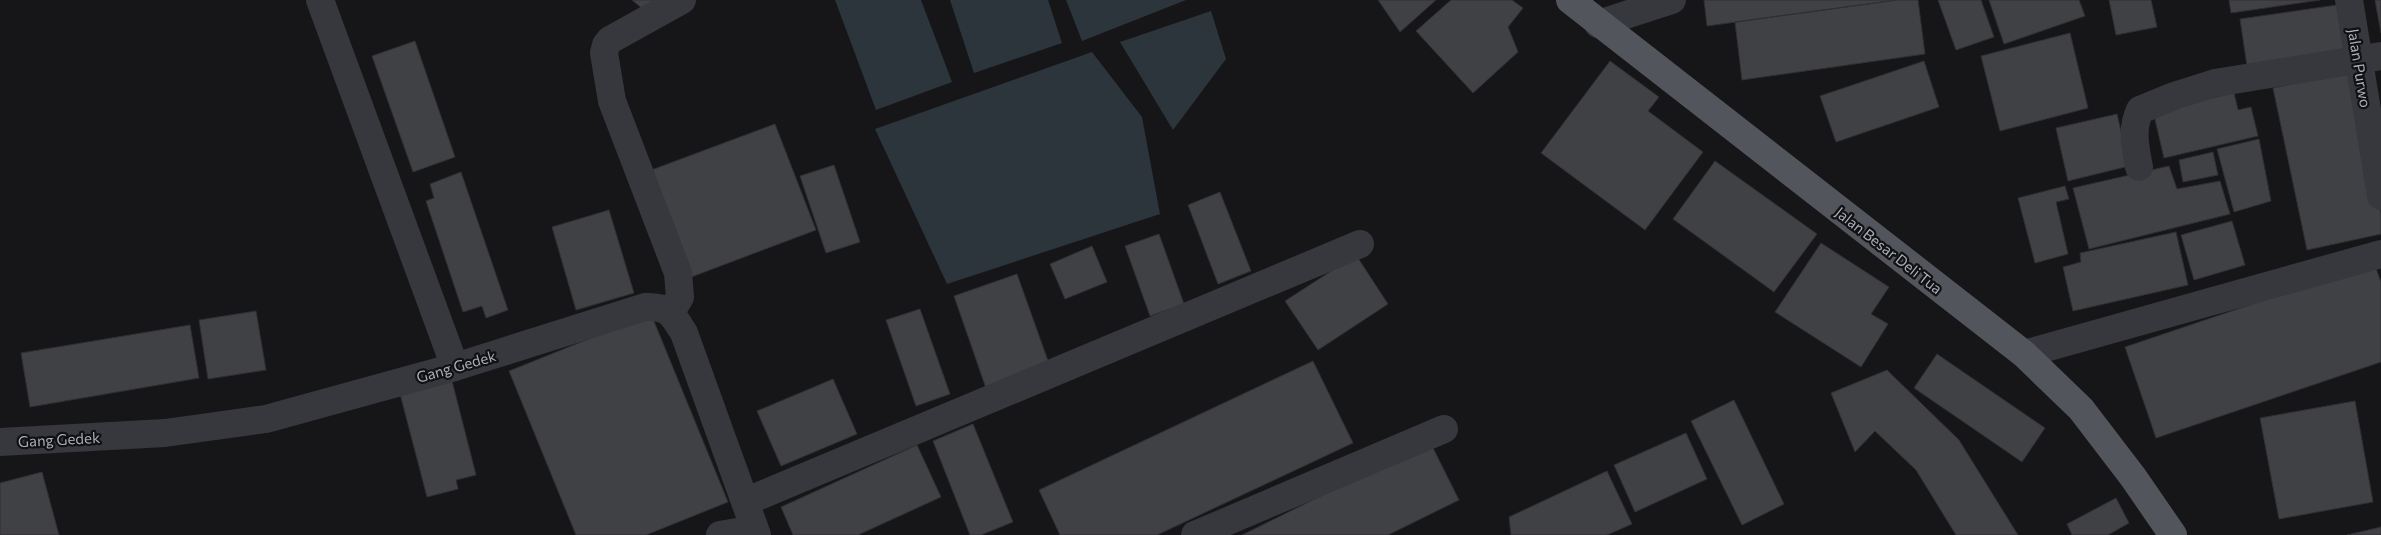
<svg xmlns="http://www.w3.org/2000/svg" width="2381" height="535" font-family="Commissioner,sans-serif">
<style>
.water{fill:#2c353c}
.building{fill:#404145;stroke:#303034}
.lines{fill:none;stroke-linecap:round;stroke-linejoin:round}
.street{stroke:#37383d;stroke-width:28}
.primary{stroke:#53555c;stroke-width:28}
.labels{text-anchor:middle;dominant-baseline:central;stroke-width:4.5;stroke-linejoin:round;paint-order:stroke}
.street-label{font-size:15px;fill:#a8adb8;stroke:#111113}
</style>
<rect width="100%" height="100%" fill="#161618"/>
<path class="water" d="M835,0h86l31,82 -76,28z
M950,0h98l14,43 -88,30z
M1066,0h120l-104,41z
M1211,11l15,48 -53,71 -53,-88z
M1092,52l50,65 18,97 -213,70 -72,-155z"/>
<path class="building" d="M632,0h21l-9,10z
M1378,0h58l-36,32z
M1451,0h61l11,8 -15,19 10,25 -45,41 -57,-62z
M1704,0h193l-190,26z
M1897,0h21l7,54 -183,26 -7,-58z
M1938,0h43l13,37 -38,13z
M1989,0h90l6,16 -81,28z
M2109,0h42l6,27 -41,8z
M2229,0h91l-89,13z
M2375,0h6v33z
M2337,5l8,46 -98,15 -7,-47z
M2070,33l18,75 -88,23 -19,-75z
M415,41l40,116 -42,15 -41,-116z
M1610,61l49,36 -11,14 55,41 -58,78 -104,-77z
M1924,61l15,46 -103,35 -16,-46z
M2351,72l30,142v20l-74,16 -34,-162z
M2234,93l4,17 13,-3 7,29 -94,22 -11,-47z
M2117,114l12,52 -61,15 -12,-53z
M775,124l41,106 -130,49 -40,-107z
M2259,139l12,62 -37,11 -17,-63z
M2213,152l5,23 -35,7 -4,-22z
M1715,161l102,73 -43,58 -101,-73z
M834,165l26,77 -34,11 -26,-77z
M2169,166l8,23 43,-8 10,33 -141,35 -16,-61z
M461,172l47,138 -22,8 -4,-12 -19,6 -37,-111 8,-3 -4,-14z
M2065,186l4,13 -13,3 12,52 -33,9 -17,-65z
M1220,192l31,79 -33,13 -30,-79z
M609,210l25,83 -58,17 -24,-83z
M2232,221l13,44 -51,15 -13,-45z
M2176,232l12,53 -115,26 -10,-44 18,-5 -1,-9z
M1159,234l25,70 -34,12 -25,-70z
M1821,243l68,44 -18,27 17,10 -27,43 -86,-55z
M1092,246l15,36 -42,17 -15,-35z
M1356,255l32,49 -70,46 -33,-49z
M2374,263l7,19v80l-225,76 -31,-91z
M1017,274l35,98 -64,22 -34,-98z
M920,309l30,85 -34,12 -30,-86z
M256,311l10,59 -58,9 -9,-59z
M651,314l77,188 -82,33h-70l-67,-164z
M190,325l9,53 -169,29 -9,-54z
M1937,354l108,74 -23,34 -108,-74z
M1313,361l40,82 -196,92h-97l-21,-45z
M1887,370l72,70 59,95h-62l-40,-65 -41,-39 -20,21 -24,-59z
M451,377l25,98 -20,5 2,9 -31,8 -28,-107z
M833,379l24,55 -76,32 -24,-55z
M1734,400l50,104 -42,21 -51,-104z
M2355,401l18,101 -94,17 -19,-101z
M973,424l40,98 -32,13h-11l-37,-94z
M1686,433l21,46 -72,33 -21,-47z
M1430,442l29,58 -71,35h-146z
M917,445l24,52 -83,38h-65l-12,-28z
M1607,471l25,53 -25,11h-96l-2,-18z
M42,472l17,63h-59v-52z
M2116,498l13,25 -21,12h-36l-5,-11z
M2381,527v8h-34z"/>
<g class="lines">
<path class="street" d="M320,0l135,367
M2349,0l32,196
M1598,24l74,-24
M2139,167c-4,-21 -8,-38 1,-57l34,-14 41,-13 166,-27
M671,312l9,-15 -2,-24 -66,-172 -8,-48 2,-8 4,-5 72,-40
M2024,354l357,-100
M0,442l165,-9 101,-14 189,-52 190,-60c24,-1 27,7 39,26l73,202
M747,501l613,-257
M720,535l34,-6
M1195,535l249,-106"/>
<path class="primary" d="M1570,0l454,354 57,55 52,68 40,58"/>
</g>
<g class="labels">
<g class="street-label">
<text transform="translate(2360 68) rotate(81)">Jalan Purwo</text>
<text transform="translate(1889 250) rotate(38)">Jalan Besar Deli Tua</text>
<text transform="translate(456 366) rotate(-16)">Gang Gedek</text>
<text transform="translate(59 439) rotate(-3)">Gang Gedek</text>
</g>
</g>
</svg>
